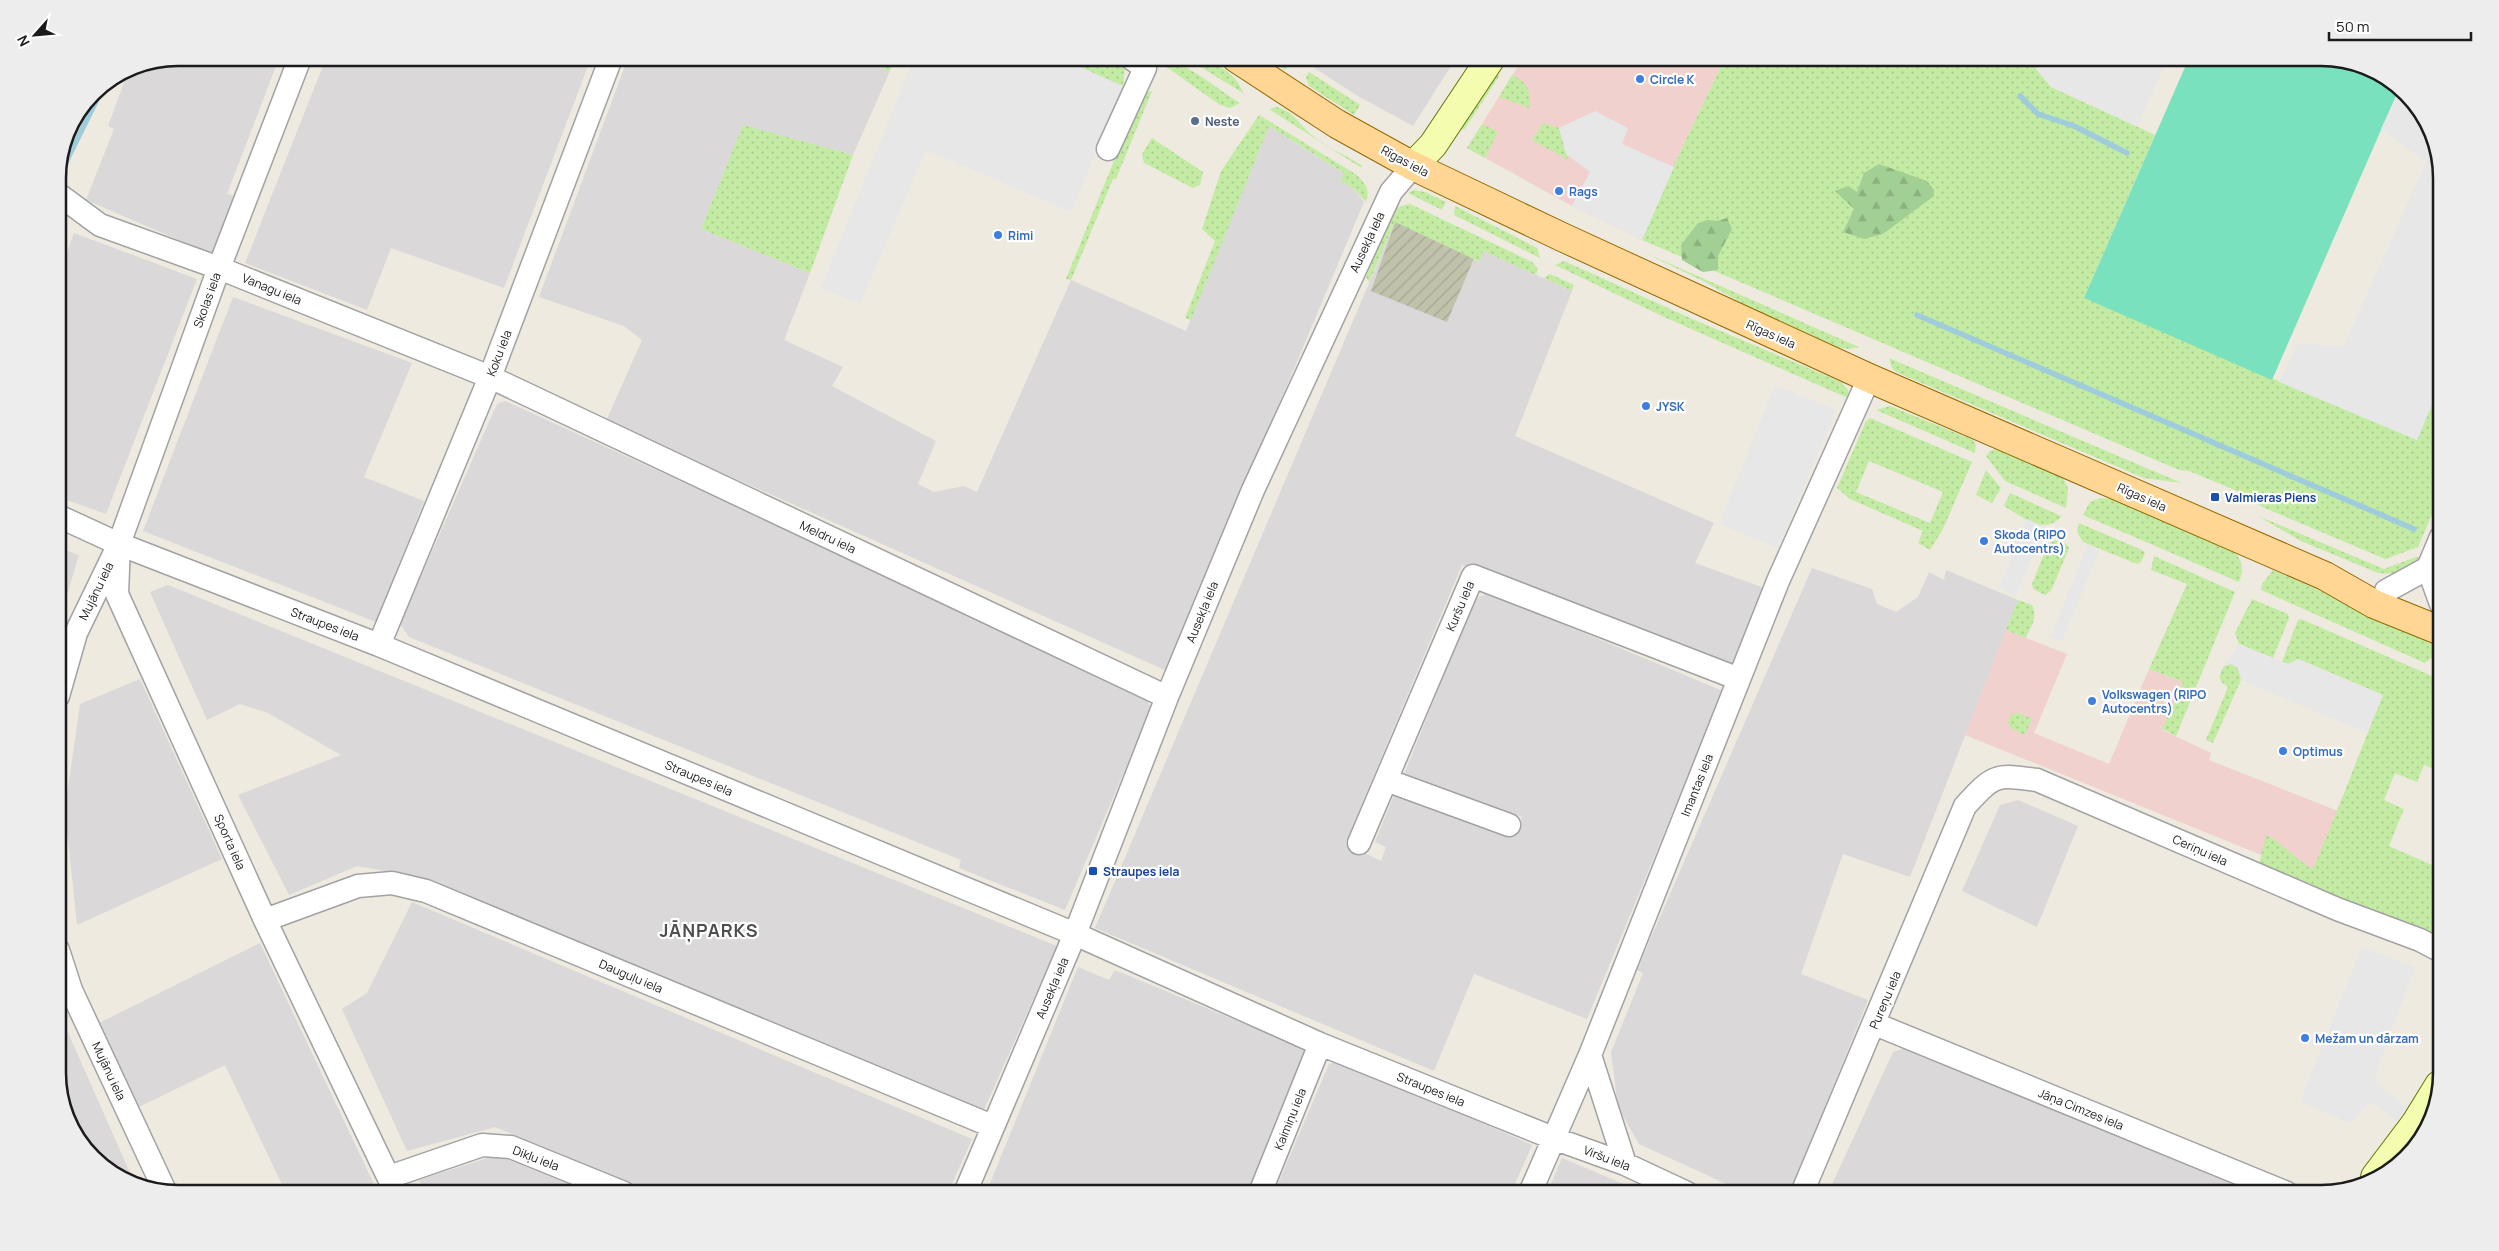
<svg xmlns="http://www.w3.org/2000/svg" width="2499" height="1251" font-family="Manrope,sans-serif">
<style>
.residential{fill:#dad8d8}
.commercial{fill:#f0d1ce}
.construction{fill:url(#construction-furrows)}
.grass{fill:url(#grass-dots);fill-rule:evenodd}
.forest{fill:url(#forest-firs)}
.pitch{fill:#7ae1be}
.parking{fill:#e7e7e7}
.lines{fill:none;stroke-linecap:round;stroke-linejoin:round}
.stream{stroke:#9eccdd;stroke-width:5.5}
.street-casing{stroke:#a2a2a2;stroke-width:25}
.secondary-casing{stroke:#627401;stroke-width:30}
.primary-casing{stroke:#936900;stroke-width:30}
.street{stroke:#fff;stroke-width:22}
.secondary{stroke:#f4fcb0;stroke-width:28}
.primary{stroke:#ffd694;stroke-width:28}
.shop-dot{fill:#3f7fe0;stroke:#fff;stroke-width:2}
.service-dot{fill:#5c6f8a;stroke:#fff;stroke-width:2}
.transit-dot{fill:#1a4fb4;stroke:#fff;stroke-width:2}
.labels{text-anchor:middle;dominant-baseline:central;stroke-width:4.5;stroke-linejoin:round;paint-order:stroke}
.shop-label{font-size:12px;font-weight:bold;fill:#366cbe;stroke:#fff;text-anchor:start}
.service-label{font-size:12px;font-weight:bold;fill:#4e5e75;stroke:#fff;text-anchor:start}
.street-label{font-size:12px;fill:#1b1b1b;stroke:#fff}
.transit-label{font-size:12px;font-weight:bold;fill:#164399;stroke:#fff;text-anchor:start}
.district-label{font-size:18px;font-weight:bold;letter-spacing:1px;fill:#4e4e4e;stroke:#fff}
.rim{fill:none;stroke:#1b1b1b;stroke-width:2.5}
</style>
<defs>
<pattern id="construction-furrows" width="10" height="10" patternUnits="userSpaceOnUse" patternTransform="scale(1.25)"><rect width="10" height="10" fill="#c1c2ac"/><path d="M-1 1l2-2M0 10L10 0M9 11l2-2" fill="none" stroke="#a5a693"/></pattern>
<pattern id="grass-dots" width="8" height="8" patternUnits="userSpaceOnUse" patternTransform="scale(1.25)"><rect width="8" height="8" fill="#c3eba3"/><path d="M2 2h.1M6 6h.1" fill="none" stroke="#a7c98c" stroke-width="1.8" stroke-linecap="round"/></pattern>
<pattern id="forest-firs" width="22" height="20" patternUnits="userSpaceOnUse" patternTransform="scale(1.25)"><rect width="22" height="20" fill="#a2cf93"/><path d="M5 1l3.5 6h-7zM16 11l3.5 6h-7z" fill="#8bb17e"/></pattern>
</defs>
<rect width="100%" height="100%" fill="#eeeae0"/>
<path class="residential" d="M178,58h101l-52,136 11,2 -21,56 -6,2 -125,-54 28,-71 -6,-3 21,-57z
M326,58h265l-87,230 -113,-40 -24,62 -122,-47z
M628,58h228l34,13 -37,84 -110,-29 -42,103 109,44 -26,67 59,27 -11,19 104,55 -18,43 16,8 30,-6 13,6 94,-212 115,51 83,-205 76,48 -5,6 15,10 9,12 -197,469 -561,-250 36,-81 -18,-14 -85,-29z
M1299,58h157l-43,68 -57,-31z
M1395,222l84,40 4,-11 89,40 -57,145 199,87 -19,40 72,26 -35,79 -270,-103 -117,279 36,17 5,-14 -11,-5 21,-52 121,45 5,-18 -118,-43 71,-175 13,-6 235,98 -136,328 -113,-45 -40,97 -339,-143z
M74,233l123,46 -91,235 -48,-17v-221z
M233,297l179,66 -48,114 60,24 -48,121 -233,-91z
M505,401l639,292 7,16 -86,201 -106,-42 2,-8 -552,-223 -9,-13 97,-220z
M58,547l21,8 -21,70z
M1812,568l60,21 5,15 19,8 22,-15 11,-25 15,8 2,-10 72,30 -108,277 -67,-23 -42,120 67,26 -78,193h-44l-107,-49 -21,-37 -7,-55 32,-79 -6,-3z
M168,585l889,361 -74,166 -564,-235 -62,-11 -68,29 -51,-100 103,-40 -73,-42 -28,-9 -33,16 -57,-128z
M140,679l82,180 -145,66 -12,-115 15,-106z
M2018,800l60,26 -41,101 -75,-36 38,-86z
M412,902l560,237 -24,54h-292l-161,-66 -88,24 -65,-142 25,-16z
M260,943l118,250h-92l-61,-128 -90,44 -38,-85z
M1078,967l31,13 6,-10 192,80 -59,143h-262z
M58,1010l73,165v7l-6,-1 -47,-41 -20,-59z
M1912,1046l334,144 -1,3h-417l65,-141z
M1341,1060l191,85 -21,48h-237l55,-129z
M497,1155l93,38h-165l-6,-13z
M1562,1158l83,35h-98z"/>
<path class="commercial" d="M1523,58h202l-44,92 -39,90 -70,-34 -105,-58z
M2006,630l61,24 -33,79 75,31 40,-95 34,13 -21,48 49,23 -2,7 129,51 -27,64 -346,-140z"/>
<path class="construction" d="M1399,211l79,38 -31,73 -76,-31z"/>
<path class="grass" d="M856,58h39l-5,13z
M1060,58h59l6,8 -2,20 -23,56 -7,-69z
M1154,58c27,-1 63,31 86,45l-10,5 -10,-3z
M1186,58c21,-1 51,13 57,35z
M1266,58h22l4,2 -7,10z
M1725,58h316l-5,11 15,18 104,48 -71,163 333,142 24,-57v110l-23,54 -33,12 -125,-53 -6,-8 -65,-27 -10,-1 -537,-230 39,-90z
M1309,72l51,33 -6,10 -45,-29 -3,-9z
M1500,75l-36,55 -5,-3 37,-51z
M1512,75c16,7 19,16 17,33l-30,-11z
M1152,91l-36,88h-3l-42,101 -5,-1 72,-177 6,-9z
M1276,107c17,3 24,19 37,29 15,12 34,20 50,30l-3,1 -91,-58z
M1259,115l98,60c9,10 13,14 9,27l-11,-12 -15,-10 4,-7 -75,-47 -78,194 -6,-2 30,-77 -13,-12 19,-58z
M1543,123l16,5 9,32 -36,-20z
M1482,124l16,8 -13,26 -18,-10z
M743,125l110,30 -43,118 -109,-44z
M1152,138l51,34 -3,13 -7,3 -49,-25 -2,-9z
M1414,190l11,2 21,10 -4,8 -34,-17z
M1410,204l122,58 6,7 -2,6 -53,-24 -3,11 -85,-40 -26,60 -3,-5 27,-65 8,-6z
M1455,206l82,42 3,10 -86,-43z
M1643,252l216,95 -11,2 -14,-2 -73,-33 -58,-33z
M1564,261l126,57 151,64 7,8 2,9 -186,-82 -109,-52z
M1550,274l24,11 -2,6 -28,-13z
M1889,358l262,112 31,13 -38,-5 -248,-106 -4,-4z
M1890,406l83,34 3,5 -1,8 -99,-43z
M1870,418l102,44 -29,67 -13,21 -12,-7 5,-12 -73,-32 -13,-11 29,-67zM1869,461l74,31 -13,31 -74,-31z
M1997,449l66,29 5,10 -2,20 -61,-27 -19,-25 4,-5z
M1986,470l15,18 -9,15 -16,-8z
M2010,493l51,23h1c-19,20 -38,2 -58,-10z
M2100,498l11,1 123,52c9,12 10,17 5,31l-156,-67 7,-13z
M2258,516l126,53 32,-12 4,1c-12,13 -23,17 -42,15l-77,-32z
M2079,523l63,27 3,3 -4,9 -4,2 -54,-22 -6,-10z
M2056,540l10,4 3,4 -18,43 -6,4 -12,-6 -1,-5 16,-40z
M2154,556l81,36 -59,144 -14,-7 21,-47 -34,-13 38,-85 -36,-14z
M2273,570l168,73v8l-16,12 -164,-73 1,-6z
M2252,599l36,15 1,4 -16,40 -34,-14 -4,-11z
M2018,600l14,5c6,13 -1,21 -6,33l-20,-8z
M2301,619l140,61v92l-17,-7 -7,17 -22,-9 -11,27 20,9 -15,37 52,23v73l-182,-77 7,-30c18,9 30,25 47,34 25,-58 46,-116 70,-174l-85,-36 -10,5 -6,-2 16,-42z
M2231,664l7,4 3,12 -28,63 -7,-3 22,-53c-10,-6 -10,-11 -4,-21z
M2018,713l14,6 -7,16 -14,-7 -3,-5 4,-9z"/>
<path class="forest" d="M1879,164l48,17 7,9v6l-51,38 -19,5 -21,-7 11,-23 -19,-18 13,-5 9,6 7,-19z
M1727,218l5,11 -14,27v14l-15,2 -21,-12 -1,-15 17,-22 10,-3 9,1z"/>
<path class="pitch" d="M2189,58c66,-1 156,-13 209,33l-126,289 -188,-82z"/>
<path class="parking" d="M914,58h146l63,28 -52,126 -145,-62 -66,154 -39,-16z
M2041,58h127l-31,68 -86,-39 -15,-18z
M2399,91l22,20 20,60v212l-24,57 -138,-58 19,-39 45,4 83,-185 -45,-33z
M1595,111l33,17 -6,16 52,23 -32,73 -70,-34 18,-34 -24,-18 -7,-26z
M1775,385l61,25 -58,138 -59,-24z
M2027,519l18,8 -30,69 -16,-8z
M2088,544l11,7 -37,90 -12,-3z
M2239,644l49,20 10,-5 85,36 -16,38 -126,-53 -3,-12 -7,-4 -7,2z
M2362,947l53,20 -40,108 3,9 6,6 25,18 -12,14 -20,-16 -9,-3 -15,18 -6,1 -47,-21z"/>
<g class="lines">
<path class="stream" d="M2020,96l18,18 36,12 53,27
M58,178l46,-93
M1917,315l497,214"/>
<g class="street-casing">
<path id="street" d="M1108,149l37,-81 -14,-10
M58,194l42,31 119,43 271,109 677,320
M58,516l61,28 260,101 696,289 245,110 233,94 72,26 62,29
M119,544l-2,50 148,326 131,273
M2428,568l13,36
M2428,568l13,-31
M2386,591l42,-23
M379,645l111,-268 121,-319
M58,696l18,-63 43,-89 100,-276 81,-210
M1386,780l123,45
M1359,843l114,-267 266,103
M265,920l93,-34 34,-3 34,8 566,235
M58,950l13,40 94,201
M1875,1024l412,169
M1590,1055l35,109
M389,1177l93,-32 29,2 113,46
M965,1193l110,-259 92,-237 86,-207 138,-298 22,-26
M1260,1193l60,-149
M1530,1193l60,-138 188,-474 91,-203
M1802,1193l163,-387c29,-31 29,-32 72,-26l300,129 83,31 21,11"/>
</g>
<g class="secondary-casing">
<path id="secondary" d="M1413,166l20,-21 58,-87
M2375,1177l40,-53 24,-39"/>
</g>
<g class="primary-casing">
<path id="primary" d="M1236,58l101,66 76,42 149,71 307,141 456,198 49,28 67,27"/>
</g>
<use href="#street" class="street"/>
<use href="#secondary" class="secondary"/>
<use href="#primary" class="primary"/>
</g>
<g class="shop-dot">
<circle cx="1640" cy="79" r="5"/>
<circle cx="1559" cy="191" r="5"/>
<circle cx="998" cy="235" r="5"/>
<circle cx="1646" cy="406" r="5"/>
<circle cx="1984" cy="541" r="5"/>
<circle cx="2092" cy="701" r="5"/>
<circle cx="2283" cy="751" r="5"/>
<circle cx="2305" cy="1038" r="5"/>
</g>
<circle class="service-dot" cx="1195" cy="121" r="5"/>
<g class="transit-dot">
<rect x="2210" y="492" width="10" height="10" rx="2.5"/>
<rect x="1088" y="866" width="10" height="10" rx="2.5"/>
</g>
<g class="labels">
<g class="shop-label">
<text x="1650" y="79">Circle K</text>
<text x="1569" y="191">Rags</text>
<text x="1008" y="235">Rimi</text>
<text x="1656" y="406">JYSK</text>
<text x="1994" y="534">Skoda (RIPO<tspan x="1994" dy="14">Autocentrs)</tspan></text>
<text x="2102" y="694">Volkswagen (RIPO<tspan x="2102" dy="14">Autocentrs)</tspan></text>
<text x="2293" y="751">Optimus</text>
<text x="2315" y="1038">Mežam un dārzam</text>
</g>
<g class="service-label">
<text x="1205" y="121">Neste</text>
</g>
<g class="street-label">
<text transform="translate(1405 161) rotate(28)">Rīgas iela</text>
<text transform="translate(1367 242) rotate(-65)">Ausekļa iela</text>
<text transform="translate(272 289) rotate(22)">Vanagu iela</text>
<text transform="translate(207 300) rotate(-70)">Skolas iela</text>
<text transform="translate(1771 334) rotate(24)">Rīgas iela</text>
<text transform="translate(499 353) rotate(-69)">Koku iela</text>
<text transform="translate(2142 497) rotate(24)">Rīgas iela</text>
<text transform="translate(828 537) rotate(25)">Meldru iela</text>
<text transform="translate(96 591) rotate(-64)">Mujānu iela</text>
<text transform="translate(1460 606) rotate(-67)">Kuršu iela</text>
<text transform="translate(1202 612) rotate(-68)">Ausekļa iela</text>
<text transform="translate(325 624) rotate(21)">Straupes iela</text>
<text transform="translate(699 778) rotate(23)">Straupes iela</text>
<text transform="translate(1697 785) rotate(-68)">Imantas iela</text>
<text transform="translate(230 842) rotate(66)">Sporta iela</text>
<text transform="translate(2200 850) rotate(24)">Ceriņu iela</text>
<text transform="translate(631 976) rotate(23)">Dauguļu iela</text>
<text transform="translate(1052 988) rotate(-67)">Ausekļa iela</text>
<text transform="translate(1885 1000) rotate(-67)">Pureņu iela</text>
<text transform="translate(109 1071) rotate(65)">Mujānu iela</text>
<text transform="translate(1431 1089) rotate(22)">Straupes iela</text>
<text transform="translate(2081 1109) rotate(22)">Jāņa Cimzes iela</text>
<text transform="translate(1290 1119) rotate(-68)">Kaimiņu iela</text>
<text transform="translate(536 1158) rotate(21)">Dikļu iela</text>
<text transform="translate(1607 1158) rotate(21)">Viršu iela</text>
</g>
<g class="transit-label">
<text x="2225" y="497">Valmieras Piens</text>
<text x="1103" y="871">Straupes iela</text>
</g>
<g class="district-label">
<text x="709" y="930">JĀŅPARKS</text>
</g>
</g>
<path d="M0 0H2499V1251H0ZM178 66H2321A112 112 0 0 1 2433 178V1073A112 112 0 0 1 2321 1185H178A112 112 0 0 1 66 1073V178A112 112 0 0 1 178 66Z" fill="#ededed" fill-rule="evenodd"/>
<path class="rim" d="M178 66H2321A112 112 0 0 1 2433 178V1073A112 112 0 0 1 2321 1185H178A112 112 0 0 1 66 1073V178A112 112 0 0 1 178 66Z"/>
<g transform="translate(35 35) rotate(243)" stroke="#ffffff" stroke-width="4" paint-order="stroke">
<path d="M0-4L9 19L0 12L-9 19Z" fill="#1b1b1b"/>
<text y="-8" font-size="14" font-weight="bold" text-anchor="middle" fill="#1b1b1b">N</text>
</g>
<path d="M2329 32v8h142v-8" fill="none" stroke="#1b1b1b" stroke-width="2.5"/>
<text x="2336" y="32" font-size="15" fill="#1b1b1b" stroke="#ffffff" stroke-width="4" paint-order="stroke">50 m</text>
</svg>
